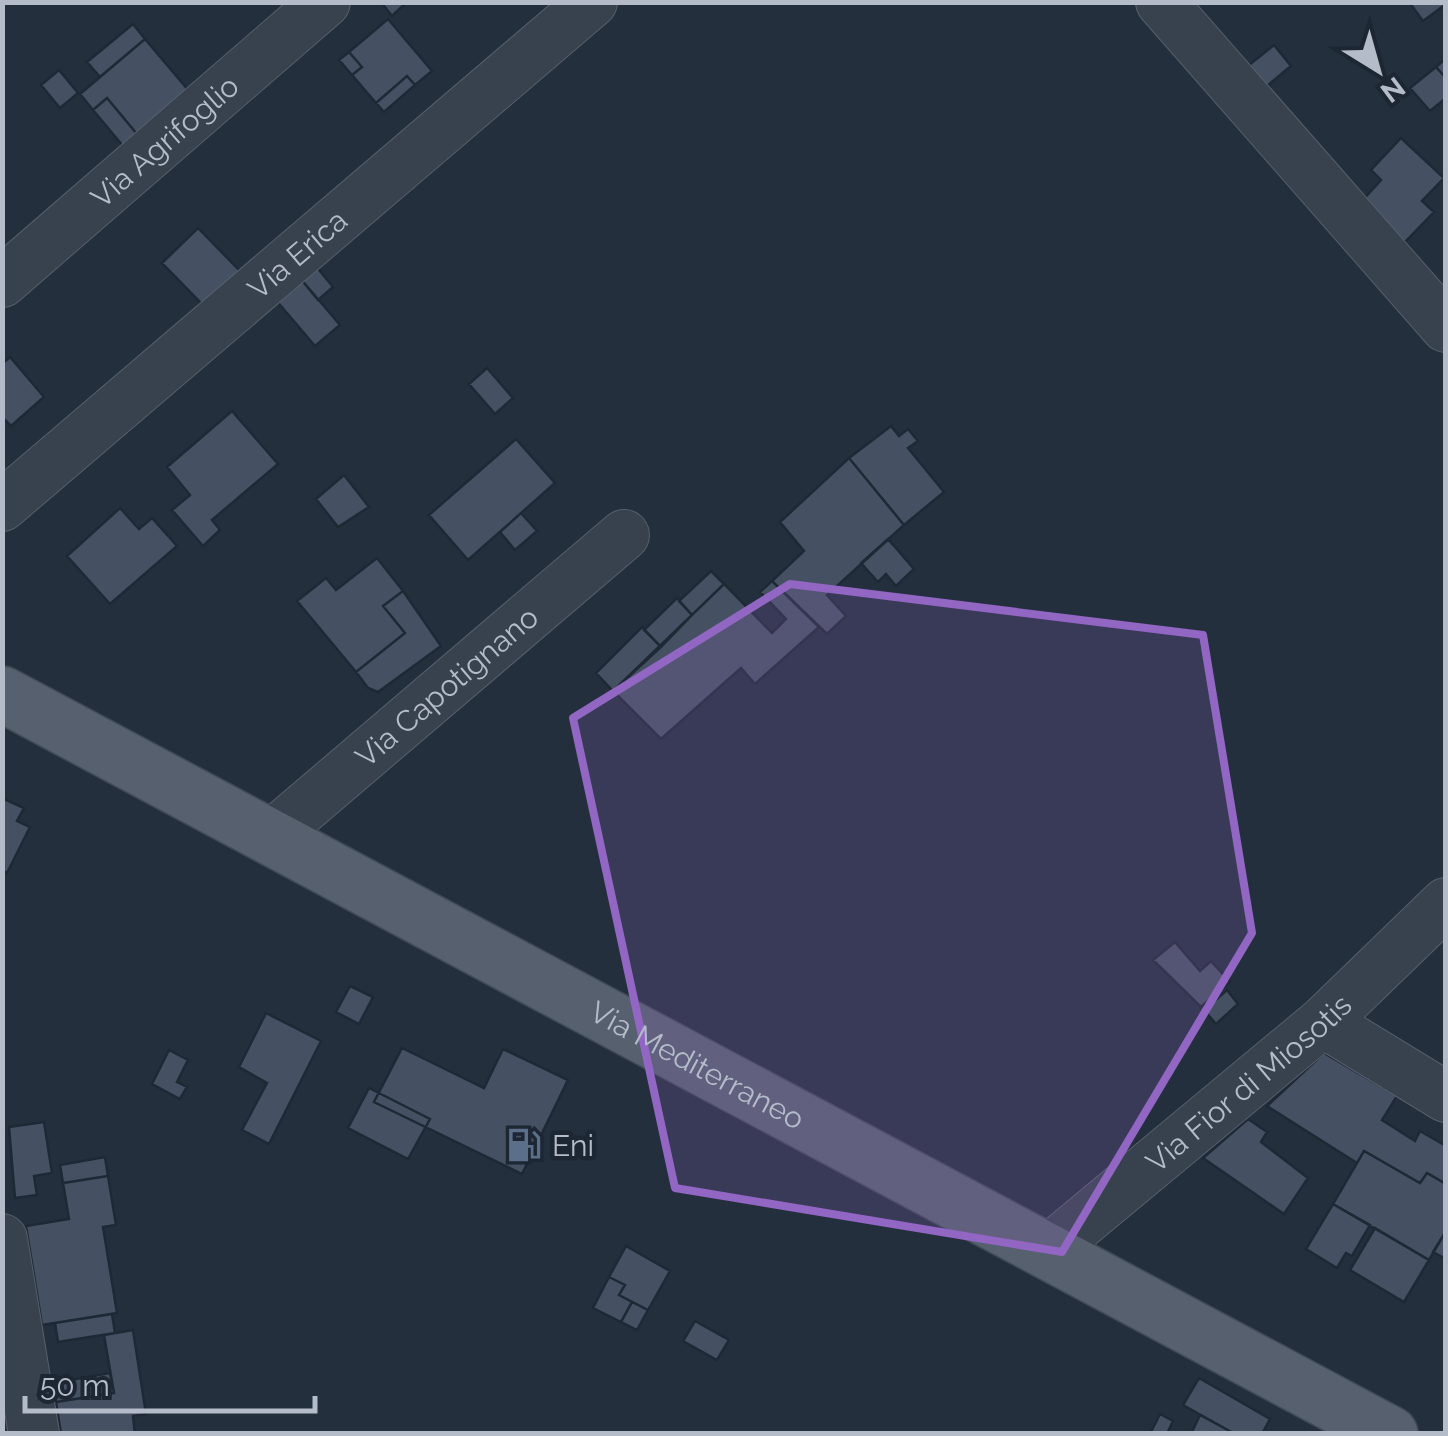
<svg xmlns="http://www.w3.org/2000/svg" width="1448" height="1436" font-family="Raleway,sans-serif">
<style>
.building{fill:#455162;stroke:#1f2835;stroke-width:2.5}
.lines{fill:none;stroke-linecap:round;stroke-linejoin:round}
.minor-casing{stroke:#565f6c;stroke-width:52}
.major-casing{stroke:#414a57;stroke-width:58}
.minor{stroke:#38414e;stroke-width:50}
.major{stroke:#56606e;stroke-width:55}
.marked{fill:#9266c3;fill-opacity:0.2;stroke:#9266c3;stroke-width:8;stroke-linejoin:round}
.labels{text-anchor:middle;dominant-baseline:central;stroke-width:9;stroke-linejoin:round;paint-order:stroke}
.street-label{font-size:30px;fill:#b4bcc9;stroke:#1d2633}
.poi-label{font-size:30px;fill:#b4bcc9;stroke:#1d2633;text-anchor:start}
</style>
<rect width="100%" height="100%" fill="#242f3e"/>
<path class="building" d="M381,2h26l-15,14z
M1409,2h37v2l-23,17z
M388,19l44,52 -17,14 -8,-9 -31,27 -24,-28 10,-8 -13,-15z
M133,24l12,15 -45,38 -13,-15z
M145,39l44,52 -52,43 -30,-36 -14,12 -13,-16z
M1274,45l17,21 -30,25 -17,-22z
M349,52l13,15 -10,8 -13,-15z
M1446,58v20l-10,-11z
M1436,67l10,11v20l-16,13 -20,-23z
M59,70l19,23 -18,15 -19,-23z
M407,76l8,9 -31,27 -8,-9z
M107,98l30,36 -14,12 -30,-36z
M1401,138l43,40 -22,23 12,11 -30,31 -43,-41 20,-22 -10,-10z
M198,228l44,45 -39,32 -41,-42z
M315,265l18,22 -15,13 -18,-22z
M300,278l40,47 -25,21 -40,-47z
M10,357l34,40 -33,29 -9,-9v-53z
M487,368l26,30 -18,16 -26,-30z
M232,411l46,53 -66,56 8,10 -17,16 -31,-36 18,-15 -23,-28z
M891,426l8,10 9,-7 10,12 -10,7 36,44 -40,33 -55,-67z
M516,439l39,44 -87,77 -39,-45z
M849,458l55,67 -77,70 19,21 -19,18 -55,-53 32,-30 -24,-29z
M344,475l25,32 -31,20 -22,-28z
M120,508l19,21 13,-11 25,28 -67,58 -43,-48z
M521,513l16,18 -22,19 -15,-18z
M888,539l26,30 -18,17 -10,-12 -8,8 -17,-19z
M377,558l26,33 -20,15 22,27 -49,39 -59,-71 29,-23 10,12z
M711,571l13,13 -32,31 -13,-14z
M772,581l47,46 -64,57 -14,-16 -80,71 -48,-48 111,-107 48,49 14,-14 -26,-27z
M403,591l38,55 -63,46 -10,-4 -12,-16 49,-39 -22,-27z
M677,598l15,17 -31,32 -17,-17z
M642,627l19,20 -48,44 -17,-18z
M2,798l22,10 -7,13 13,6 -23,46 -5,-3z
M1175,942l25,29 11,-10 19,21 -29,25 -48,-47z
M350,986l23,11 -14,27 -23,-12z
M1227,990l11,14 -22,20 -12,-14z
M266,1013l55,28 -52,103 -27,-14 25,-47 -28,-16z
M402,1048l82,40 19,-39 65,31 -46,94 -148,-72z
M169,1050l19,10 -11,22 10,5 -7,12 -28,-15z
M1324,1053l73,43 -15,24 33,21 5,-10 26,15v38l-19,-11 -7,10 -56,-32 -7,12 -90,-57z
M369,1088l61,31 -22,40 -60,-31z
M1248,1119l19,13 -6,10 47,36 -24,36 -81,-56z
M44,1122l8,51 -18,3 3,19 -22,3 -6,-71z
M1364,1151l56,32 7,-10 19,11v47l-17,29 -96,-56z
M105,1157l3,19 -45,7 -3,-18z
M108,1176l8,49 -13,2 14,86 -75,12 -16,-99 43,-7 -6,-36z
M1333,1204l37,21 -18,31 -6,-3 -9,15 -31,-19z
M1375,1228l54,32 -25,42 -54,-32z
M1446,1231v28l-13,-7z
M626,1246l44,25 -22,39 -29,-15 6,-10 -16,-8z
M609,1277l16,8 -6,10 13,7 -11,20 -28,-14z
M632,1302l16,8 -11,20 -16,-8z
M112,1314l3,19 -57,9 -3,-19z
M695,1321l34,19 -12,20 -34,-19z
M133,1330l13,84 -13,2 2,18h-74l-5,-32 58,-9 -10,-58z
M110,1373l4,20 -58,9 -3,-19z
M1199,1378l71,41 -8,15h-27l-52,-29z
M1160,1414l13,7 -6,13h-17z
M1200,1415l35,19h-44z"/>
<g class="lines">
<g class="minor-casing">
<g id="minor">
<path d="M1161,2l285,325"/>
<path id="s1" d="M2,282l323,-280"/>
<path id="s2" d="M2,506l590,-504"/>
<path id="s3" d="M270,837l354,-302"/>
<path d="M1323,1022l123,75"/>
<path d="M2,1239l32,195"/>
<path id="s4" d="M1045,1253l278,-231 123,-119"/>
</g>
</g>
<g class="major-casing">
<g id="major">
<path id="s5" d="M2,694l1388,740"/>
</g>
</g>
<use href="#minor" class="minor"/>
<use href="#major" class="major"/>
</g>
<path class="marked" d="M790,584l413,51 49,298 -190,319 -387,-64 -102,-470z"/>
<defs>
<g id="fuel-bare" transform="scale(2.7)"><path d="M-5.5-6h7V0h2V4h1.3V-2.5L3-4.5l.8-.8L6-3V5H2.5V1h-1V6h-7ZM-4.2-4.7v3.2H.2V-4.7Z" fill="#5c6f8a" stroke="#1d2633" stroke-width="2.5" paint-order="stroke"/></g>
</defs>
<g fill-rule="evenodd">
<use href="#fuel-bare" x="524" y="1145"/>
</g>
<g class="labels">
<g class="street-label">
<text stroke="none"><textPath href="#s1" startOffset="215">Via Agrifoglio</textPath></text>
<text stroke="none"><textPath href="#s2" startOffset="388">Via Erica</textPath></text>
<text stroke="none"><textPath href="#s3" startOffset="232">Via Capotignano</textPath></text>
<text stroke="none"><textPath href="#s5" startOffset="788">Via Mediterraneo</textPath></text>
<text stroke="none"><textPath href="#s4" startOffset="265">Via Fior di Miosotis</textPath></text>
</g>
<g class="poi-label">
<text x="552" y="1145">Eni</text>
</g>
</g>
<rect width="1448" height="1436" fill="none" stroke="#b4bcc9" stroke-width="10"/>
<g transform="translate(1378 70) rotate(143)" stroke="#1d2633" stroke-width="8" paint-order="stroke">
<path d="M0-8L18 38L0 25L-18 38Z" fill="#b4bcc9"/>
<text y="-15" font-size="28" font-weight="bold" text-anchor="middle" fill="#b4bcc9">N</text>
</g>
<path d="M25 1396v15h290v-15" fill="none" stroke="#b4bcc9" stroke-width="5"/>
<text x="40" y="1396" font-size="30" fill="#b4bcc9" stroke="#1d2633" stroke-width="8" paint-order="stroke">50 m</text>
</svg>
